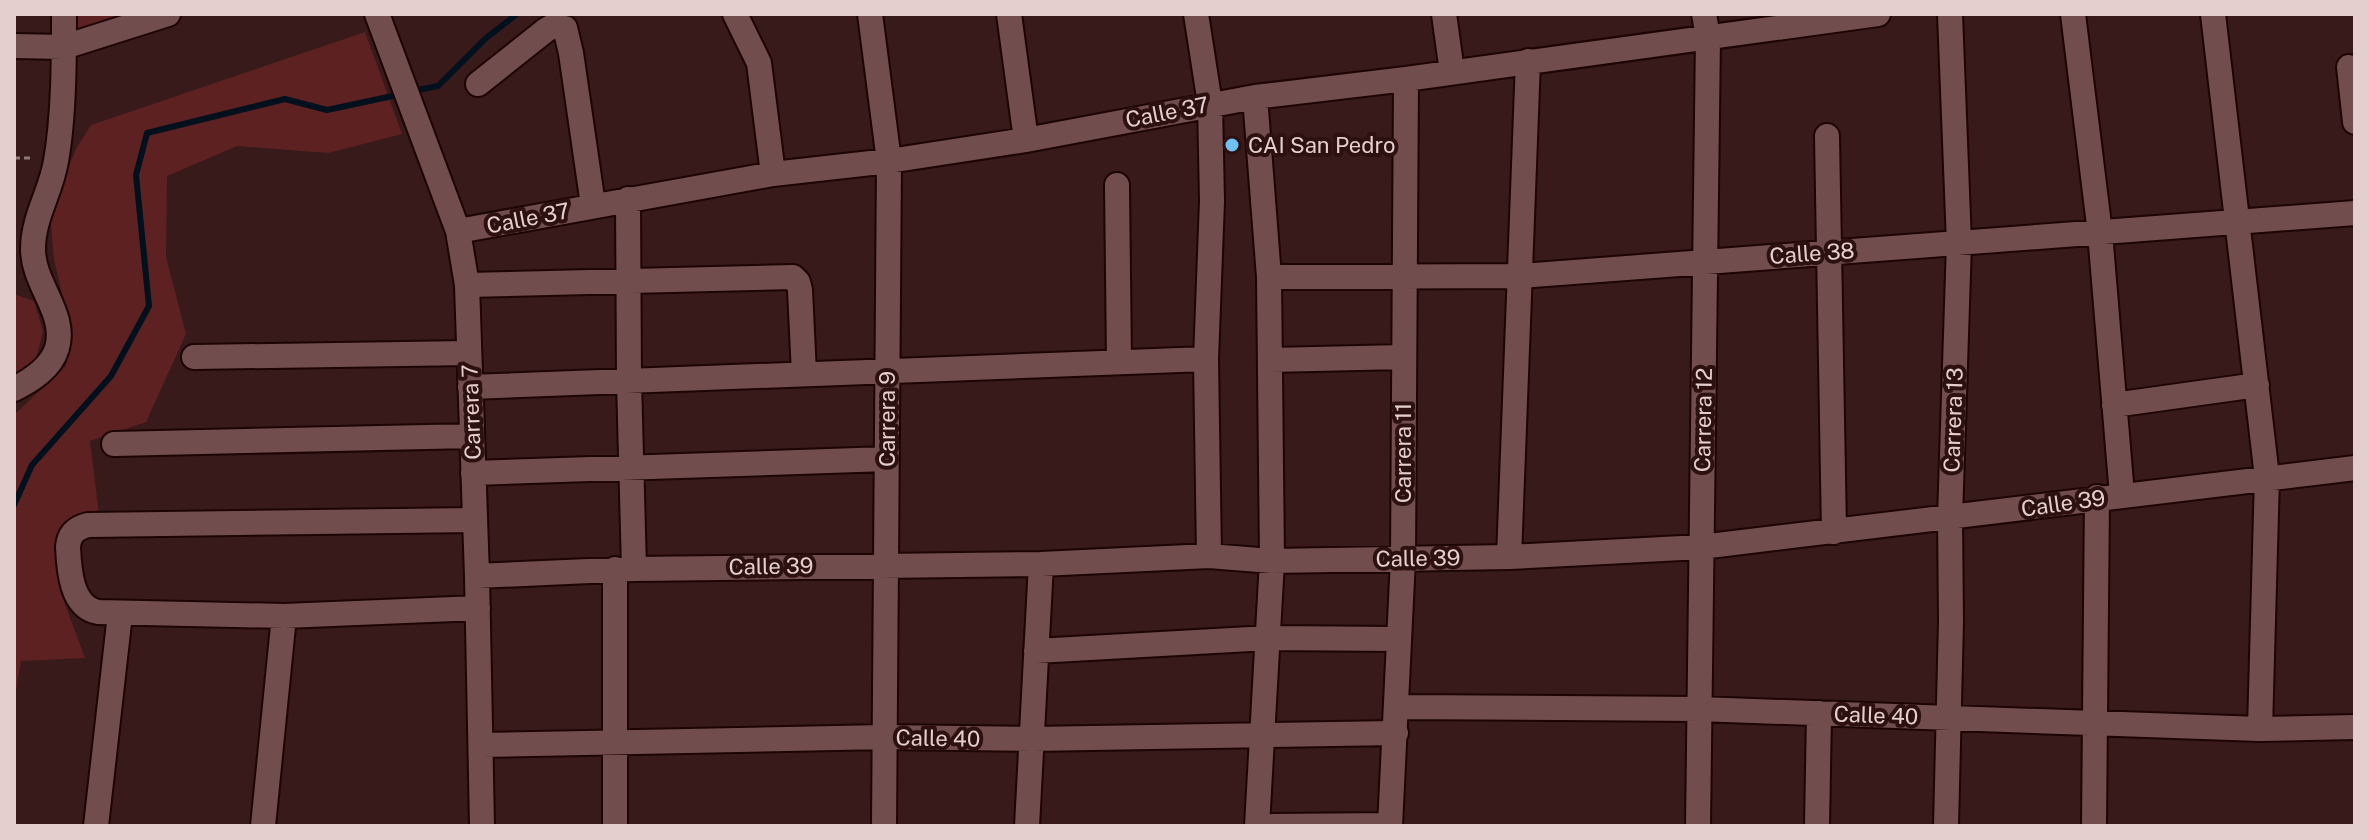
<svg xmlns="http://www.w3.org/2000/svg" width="2369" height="840" font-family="'Public Sans',sans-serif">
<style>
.green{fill:#5d2122}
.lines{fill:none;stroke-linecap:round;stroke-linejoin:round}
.stream{stroke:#00101d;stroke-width:6}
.minor-casing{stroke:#1d0405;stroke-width:28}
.path{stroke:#917878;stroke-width:3;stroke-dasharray:6 4;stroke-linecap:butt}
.minor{stroke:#714e4d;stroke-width:24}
.poi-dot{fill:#6ec2f3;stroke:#2d1111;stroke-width:3}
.labels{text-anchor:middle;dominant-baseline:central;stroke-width:8;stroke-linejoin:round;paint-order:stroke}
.street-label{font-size:22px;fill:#e4cfce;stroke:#2d1111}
.poi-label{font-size:22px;fill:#e4cfce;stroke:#2d1111;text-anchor:start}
</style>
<rect width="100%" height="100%" fill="#381a1a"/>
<path class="green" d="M78,14h53l-53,16z
M365,32l37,102 -74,19 -91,-7 -70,30 -1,81 20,77 -40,88 -56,19 9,74 -38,19 -1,57 25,67 -64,3 -7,40v-286l52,-49 4,-40 -16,-66 -4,-49 27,-64 14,-22z
M14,294l20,7 9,30 -7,28 -22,16z"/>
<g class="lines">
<path class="stream" d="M413,91l25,-5 48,-48 31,-24
M14,505l18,-40 79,-89 38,-70 -13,-131 11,-42 138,-34 42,11 75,-16"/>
<g class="minor-casing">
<path id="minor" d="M377,14l81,217 9,54 10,291 5,250
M735,14l24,49 14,111
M870,14l19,147 -5,665
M1009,14l17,126
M1196,14l14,90 2,97 -6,158 3,197
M1444,14l8,58
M2073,14l27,219 22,262
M2213,14l54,463 -7,252
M14,46l50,1 104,-33
M2349,67l6,55
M478,84l68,-54 7,-4 12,2 6,25 22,152
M1255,97l14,180 3,284 -15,265
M1827,136l7,396
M1117,185l2,177
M628,199l1,182 5,188
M458,231l315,-57 116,-13 137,-21 229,-43 151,-18 472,-65
M1269,277l251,-1 835,-63
M467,285l326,-8 5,5 2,8 4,84
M194,357l275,-4
M1270,360l133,-3
M470,387l736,-28
M14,389c18,-9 37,-21 43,-41 10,-35 -24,-63 -24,-99 0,-32 18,-57 23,-88 8,-45 8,-102 8,-147
M2114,405l143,-20
M114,444l358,-8
M473,473l414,-14
M475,520l-387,5c-12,3 -19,9 -20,22 1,22 3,60 30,65l186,4 194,-8
M1509,557l19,-496
M477,576l157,-7 407,-5 168,-8 63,5 237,-4 192,-10 654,-79
M1036,651l232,-13 130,1
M1397,707l302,2 561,20 95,-2
M481,745l404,-8 147,2 364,-6
M96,826l24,-212
M263,826l21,-210
M615,826v-257
M1027,826l14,-262
M1273,826l117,-1
M1390,826l13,-267 3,-480
M1698,826l10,-789 -4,-23
M1817,826l2,-113
M1946,826l5,-205 -1,-103 9,-275 -9,-229
M2094,826l3,-329"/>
</g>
<path class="path" d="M14,158h20"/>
<use href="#minor" class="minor"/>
</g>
<circle class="poi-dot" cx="1232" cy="145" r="8"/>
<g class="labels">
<g class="street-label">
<text transform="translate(1167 112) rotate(-11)">Calle 37</text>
<text transform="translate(528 218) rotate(-11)">Calle 37</text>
<text transform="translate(1812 253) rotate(-4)">Calle 38</text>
<text transform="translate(471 412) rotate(-92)">Carrera 7</text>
<text transform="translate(887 419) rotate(-90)">Carrera 9</text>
<text transform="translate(1703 420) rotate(-89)">Carrera 12</text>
<text transform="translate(1953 420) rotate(-88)">Carrera 13</text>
<text transform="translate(1403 453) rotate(-90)">Carrera 11</text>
<text transform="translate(2063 503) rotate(-8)">Calle 39</text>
<text transform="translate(1418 558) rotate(-1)">Calle 39</text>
<text transform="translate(771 566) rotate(-1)">Calle 39</text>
<text transform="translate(1876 715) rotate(2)">Calle 40</text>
<text transform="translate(938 738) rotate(1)">Calle 40</text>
</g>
<g class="poi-label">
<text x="1248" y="145">CAI San Pedro</text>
</g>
</g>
<rect width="2369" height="840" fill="none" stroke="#e4cfce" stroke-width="32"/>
</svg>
